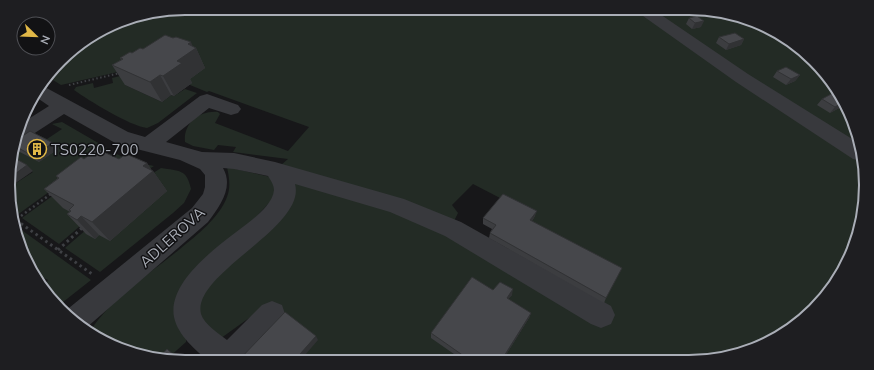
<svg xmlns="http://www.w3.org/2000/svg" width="874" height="370" font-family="Mulish,sans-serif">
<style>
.green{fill:#232b25}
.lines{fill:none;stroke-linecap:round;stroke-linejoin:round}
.path-far2{stroke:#3e4044;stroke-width:2;stroke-dasharray:1.5 2.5;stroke-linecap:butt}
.path-far1{stroke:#3e4044;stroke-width:2.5;stroke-dasharray:2 3;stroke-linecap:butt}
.path{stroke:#3e4044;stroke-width:3;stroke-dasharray:2.5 3.5;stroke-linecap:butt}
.minor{fill:#38393d;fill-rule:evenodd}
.wall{fill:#3c3d40}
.shaded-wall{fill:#313234}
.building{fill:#46474b;stroke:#313234}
.labels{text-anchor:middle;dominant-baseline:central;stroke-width:3;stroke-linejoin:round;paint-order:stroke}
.poi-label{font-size:15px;fill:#aaaeb7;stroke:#121214;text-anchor:start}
.street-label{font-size:15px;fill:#aaaeb7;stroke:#121214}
.rim{fill:none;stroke:#aaaeb7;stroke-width:2}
</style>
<rect width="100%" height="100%" fill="#171719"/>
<path class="green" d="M185,8h504l57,9 60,35 42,55 18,67 -9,68 -21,42 -30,34 -39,26 -55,16 -413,2 -32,-57 -50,36 -22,-26 6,-20 89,-115 124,37 187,106 -72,-98 -27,-26 -29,-15 -21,21 6,8 -5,10 -172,-58 7,-6 -55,-7 3,-5 -18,-2 -4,5 -21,-4 -8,-4c-2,-19 15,-32 33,-30l2,2 -5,9 73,28 21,-24 -100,-36 -2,1 -63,-26 -83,19 -13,-8 20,-25 60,-35z
M140,71l-15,14 37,17 9,-7 3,1 11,-7 12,4 -39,30 -11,5c-17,-2 -59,-28 -73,-38l2,-3 17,-4 1,5 19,-5 -1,-5z
M62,122l45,26 -3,4 -91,66 -3,-10v-21l23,-15 -22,-13 3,-14 24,-10 9,4 15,-10 -10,-5z
M115,153l15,8 24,5 -13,8 -82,70 -37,-26 87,-63z
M227,167l48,11 6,12 -57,62 -38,75v15l-19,17 -39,-6 -38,-22c23,-34 59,-57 90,-82 17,-14 39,-31 47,-52 4,-10 2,-20 0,-30z
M161,168c18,3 26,1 30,21l-7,14 -11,10 -73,59 -35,-24 82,-71z
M16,226l75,54 -33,26 -14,-18 4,-8 -17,-9z"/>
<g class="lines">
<path class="path-far2" d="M69,85l51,-12"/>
<path class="path-far1" d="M17,219l35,-26"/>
<path class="path" d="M16,220l76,54
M14,221l5,-3
M58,250l24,-22"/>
<path class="minor" d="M633,8h18l97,66 109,68 5,19 -9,-2 -117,-77 -100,-71z
M41,85l87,47 17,5 55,-41 7,-2 31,11 3,4 -3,4 -7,2 -22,-7 -43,34 36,10 32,1 41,9 129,37 57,23 150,84 4,9 -4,9 -10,4 -10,-4 -146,-88 -55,-24 -95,-28c12,43 -104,90 -94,130 3,10 18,20 26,26l35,-35 10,-4 10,4 3,9 -3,9 -37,39h-36c-13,-12 -31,-26 -35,-45 -7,-39 53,-77 79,-98 8,-7 20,-17 21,-29 0,-5 -3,-9 -6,-14l-34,-7 -11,-1c11,19 -3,38 -15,54l-122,106 -18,-10 -4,-6 128,-104 11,-14 2,-7v-12l-5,-6 -20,-9 -63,-16 -53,-30 -40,26 -9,1 7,-18 27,-17 -16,-11z"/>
</g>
<path class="wall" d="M654,8h21l-17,4z
M689,18l12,9 -9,2 -6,-5z
M719,37l25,2 -3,6 -15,5 -10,-7z
M192,46l4,2 9,20 -15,11 2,4 -18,13 -3,-1 -9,7 -37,-17 -13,-20 9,-5 -1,-2 23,-9z
M777,71l23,4 -5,6 -9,4 -13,-8z
M822,99l19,8 -11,6 -13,-8z
M15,141l43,8 -19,13 -23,-12 -3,-4z
M84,159l63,4 5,8h1l14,20 -57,50 -11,-6 -4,4 -9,-5 -19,-20 3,-2 -7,-4 -19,-19 14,-11 -2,-2z
M535,216l-3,5 74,77 -2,5 -115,-65 1,-5 2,-4 -9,-5v-6z
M493,290l19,5 -4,4 23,14 -2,5 -27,43h-38l-33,-23v-5z"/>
<path class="shaded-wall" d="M660,8h15l-17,4z
M704,21l-3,6 -9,2 3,-6z
M744,39l-3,6 -15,5 3,-6z
M191,42l3,7 2,-1 9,20 -15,11 2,4 -18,13 -11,-20 14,-15 11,-17z
M160,75l11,20 -9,7 -12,-20z
M800,75l-5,6 -9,4 5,-6z
M844,102v1l-3,4 -11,6 5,-6z
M53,143l5,6 -19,13 -6,-6z
M147,163l6,9v-1l14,20 -57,50 -18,-19 51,-56z
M27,165l6,6 -23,16 1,-10z
M537,211l-2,5 -6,9 1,-5z
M81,216l18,19 -4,4 -18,-19z
M513,289l-1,6 -7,8 2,-5z
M531,313l-2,5 -27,43h-1z
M316,336l2,4 -19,22h-6z"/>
<path class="building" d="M697,16l7,5 -9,2 -6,-5z
M735,33l9,6 -15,5 -10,-7z
M165,35l8,3 3,-1 15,5 -3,2 8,4 -19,13 5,2 -19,13 -3,-1 -10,7 -38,-17 11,-6 -3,-1 10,-6 2,1 8,-5 3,1z
M786,67l14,8 -9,4 -14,-8z
M833,93l8,5 3,4 -9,5 -13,-8z
M30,131l23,12 -20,13 -20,-11 2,-4z
M97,149l22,10 7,-5 21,9 -4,3 10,5 -61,51 -11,-6 -4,4 -10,-6 4,-3 -2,-1 5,-5 -30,-16 15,-11 -3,-2 25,-19 3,2z
M11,156l16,9 -16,12z
M503,194l34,17 -7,9 92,48 -16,30 -116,-65 6,-8 -13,-7z
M472,277l21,13 7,-8 13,7 -6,9 24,15 -30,48h-30l-40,-28z
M285,312l31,24 -23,26h-56z
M167,349l15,13 -23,-4z"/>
<defs>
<g id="building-ring" transform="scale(1)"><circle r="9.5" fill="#121214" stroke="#e1b847" stroke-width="1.5"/><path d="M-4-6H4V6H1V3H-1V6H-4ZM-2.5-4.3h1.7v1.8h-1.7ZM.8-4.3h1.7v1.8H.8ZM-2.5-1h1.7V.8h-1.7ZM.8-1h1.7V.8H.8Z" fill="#e1b847"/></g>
</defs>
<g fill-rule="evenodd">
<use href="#building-ring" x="37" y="149"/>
</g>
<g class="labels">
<g class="poi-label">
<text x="51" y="149">TS0220-700</text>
</g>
<g class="street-label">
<text transform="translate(172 237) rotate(-42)">ADLEROVA</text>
</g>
</g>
<path d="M0 0H874V370H0ZM185 15H689A170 170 0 0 1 859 185V185A170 170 0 0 1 689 355H185A170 170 0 0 1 15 185V185A170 170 0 0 1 185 15Z" fill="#1e1e21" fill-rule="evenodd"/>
<path class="rim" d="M185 15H689A170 170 0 0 1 859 185V185A170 170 0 0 1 689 355H185A170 170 0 0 1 15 185V185A170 170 0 0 1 185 15Z"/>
<g transform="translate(36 36) rotate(113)"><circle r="19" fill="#121214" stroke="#4f5055"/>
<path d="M0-3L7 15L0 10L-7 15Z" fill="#e1b847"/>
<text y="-6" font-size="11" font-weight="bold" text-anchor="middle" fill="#aaaeb7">N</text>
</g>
</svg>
